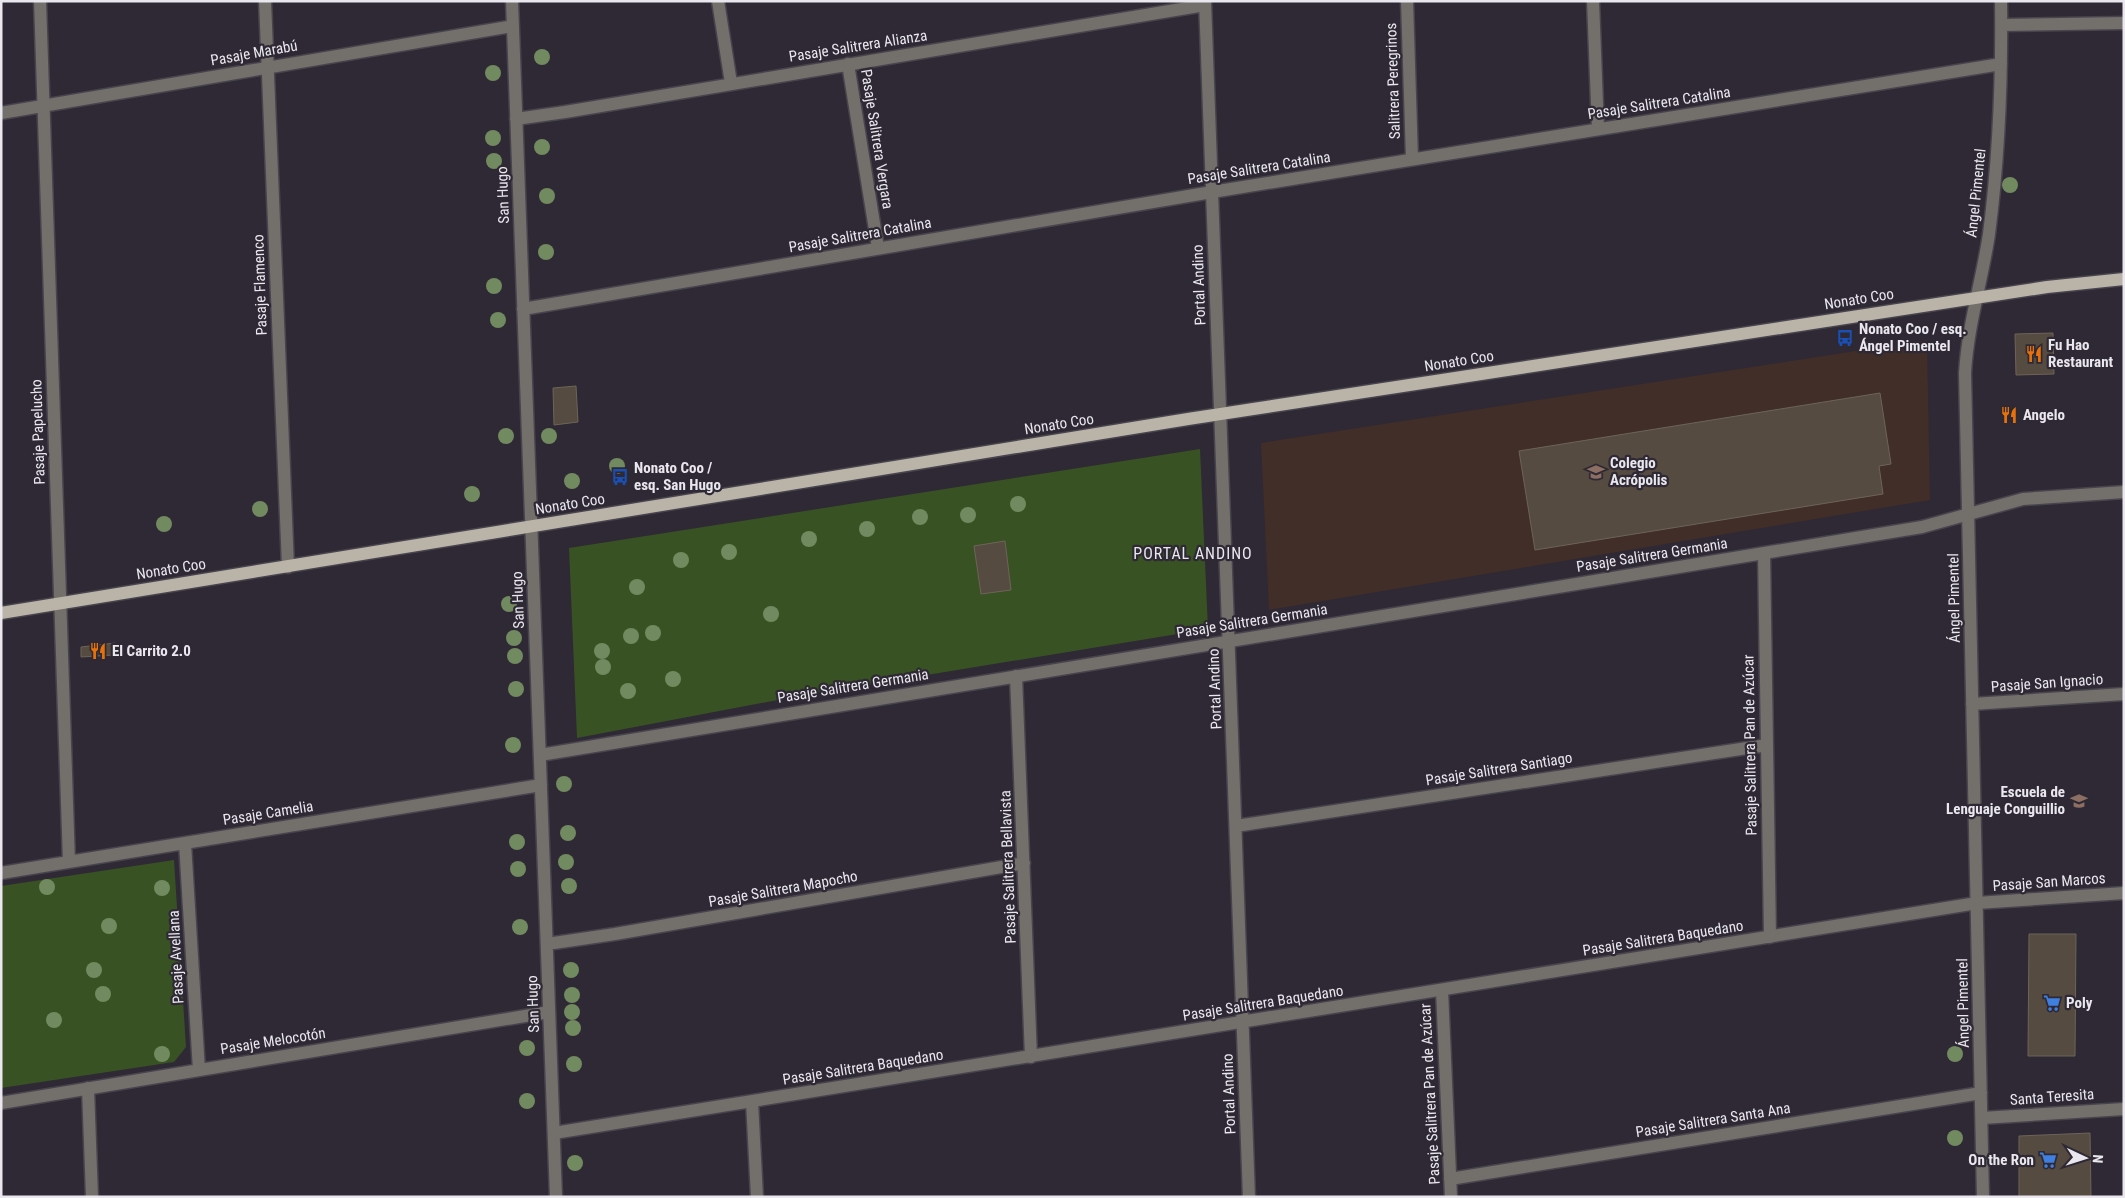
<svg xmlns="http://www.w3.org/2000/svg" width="2125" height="1198" font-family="'Roboto Condensed',sans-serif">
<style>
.education{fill:#412e28}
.green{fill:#395224}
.building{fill:#554b41;stroke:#6d6459}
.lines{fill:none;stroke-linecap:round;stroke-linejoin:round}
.minor-casing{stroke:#48444e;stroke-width:15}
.major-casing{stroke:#48444e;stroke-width:15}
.minor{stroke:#736f6a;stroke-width:12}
.major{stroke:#bab3a8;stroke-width:12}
.tree{fill:#728a5f}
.labels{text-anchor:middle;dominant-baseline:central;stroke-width:4.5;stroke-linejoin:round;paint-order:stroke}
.street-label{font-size:15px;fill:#eae7ef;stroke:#2e2934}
.poi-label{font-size:15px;font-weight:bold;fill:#eae7ef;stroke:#2e2934;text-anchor:start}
.neighbourhood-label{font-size:16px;letter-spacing:1px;fill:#eae7ef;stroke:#2e2934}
</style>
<rect width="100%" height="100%" fill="#2e2934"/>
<path class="education" d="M1927,340l3,160 -661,110 -8,-167z"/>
<path class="green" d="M1200,449l8,180 -409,67 -222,42 -8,-190z
M174,860l12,187 -12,15 -173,26v-202z"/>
<path class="building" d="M2053,333l1,41 -38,1 -1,-41z
M576,386l2,36 -24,3 -1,-37z
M1880,393l11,71 -12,2 4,28 -348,56 -16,-99z
M1005,541l6,49 -30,4 -7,-48z
M115,643l-1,12 -33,2v-10z
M2029,934h47l-1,122h-47z
M2090,1133l1,64h-72v-61z"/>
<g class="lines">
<g class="minor-casing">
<path id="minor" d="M40,1l29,861
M265,1l23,566
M512,1l44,1196
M718,1l13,82
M1205,1l44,1196
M1407,1l5,158
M1593,1l5,128
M2002,25l122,-2
M848,64l30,184
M1,113l512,-87
M516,119l49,-7 640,-107
M523,309l689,-117 789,-128
M1764,553l6,384
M1016,676l15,381
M1972,704l152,-10
M540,755l1382,-228 101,-28 101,-7
M1236,826l531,-81
M185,843l14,227
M1,873l540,-88
M547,944l68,-10 409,-71
M1442,990l9,207
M88,1088l4,109
M752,1101l5,96
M1,1103l548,-91
M1982,1118l142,-9
M554,1133l1423,-230 147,-10
M1450,1179l531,-86
M1983,1197l-18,-824c3,-49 17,-92 24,-139 10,-77 13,-155 12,-233"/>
</g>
<g class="major-casing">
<path id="major" d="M1,613l1187,-194 859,-132 77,-8"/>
</g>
<use href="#minor" class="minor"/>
<use href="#major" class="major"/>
</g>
<g class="tree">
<circle cx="542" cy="57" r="8"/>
<circle cx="493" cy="73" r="8"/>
<circle cx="493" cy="138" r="8"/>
<circle cx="542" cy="147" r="8"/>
<circle cx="494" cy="161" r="8"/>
<circle cx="2010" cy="185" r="8"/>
<circle cx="547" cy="196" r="8"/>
<circle cx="546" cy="252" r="8"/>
<circle cx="494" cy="286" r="8"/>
<circle cx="498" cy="320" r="8"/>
<circle cx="506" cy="436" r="8"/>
<circle cx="549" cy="436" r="8"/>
<circle cx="617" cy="466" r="8"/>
<circle cx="572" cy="481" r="8"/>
<circle cx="472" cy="494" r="8"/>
<circle cx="1018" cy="504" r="8"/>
<circle cx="260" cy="509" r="8"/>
<circle cx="968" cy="515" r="8"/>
<circle cx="920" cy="517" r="8"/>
<circle cx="164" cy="524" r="8"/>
<circle cx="867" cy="529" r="8"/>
<circle cx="809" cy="539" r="8"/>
<circle cx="729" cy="552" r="8"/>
<circle cx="681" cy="560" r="8"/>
<circle cx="637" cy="587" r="8"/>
<circle cx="509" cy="604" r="8"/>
<circle cx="771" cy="614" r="8"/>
<circle cx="653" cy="633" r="8"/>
<circle cx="631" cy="636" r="8"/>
<circle cx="514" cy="638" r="8"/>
<circle cx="602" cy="651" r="8"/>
<circle cx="515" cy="656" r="8"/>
<circle cx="603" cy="667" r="8"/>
<circle cx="673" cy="679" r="8"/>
<circle cx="516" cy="689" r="8"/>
<circle cx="628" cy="691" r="8"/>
<circle cx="513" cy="745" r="8"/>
<circle cx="564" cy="784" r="8"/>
<circle cx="568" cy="833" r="8"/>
<circle cx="517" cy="842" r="8"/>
<circle cx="566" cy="862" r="8"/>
<circle cx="518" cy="869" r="8"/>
<circle cx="569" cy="886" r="8"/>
<circle cx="47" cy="887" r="8"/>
<circle cx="162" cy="888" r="8"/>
<circle cx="109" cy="926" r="8"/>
<circle cx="520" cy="927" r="8"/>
<circle cx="94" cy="970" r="8"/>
<circle cx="571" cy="970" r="8"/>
<circle cx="103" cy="994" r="8"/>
<circle cx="572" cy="995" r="8"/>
<circle cx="572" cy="1012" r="8"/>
<circle cx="54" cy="1020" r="8"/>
<circle cx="573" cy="1028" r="8"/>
<circle cx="527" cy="1048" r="8"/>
<circle cx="162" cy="1054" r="8"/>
<circle cx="1955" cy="1054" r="8"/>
<circle cx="574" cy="1064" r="8"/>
<circle cx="527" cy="1101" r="8"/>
<circle cx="1955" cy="1138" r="8"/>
<circle cx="575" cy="1163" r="8"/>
</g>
<defs>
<g id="bus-bare" transform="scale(1.35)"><path d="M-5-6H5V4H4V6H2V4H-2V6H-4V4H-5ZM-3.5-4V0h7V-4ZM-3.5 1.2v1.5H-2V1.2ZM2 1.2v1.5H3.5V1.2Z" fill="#1a4fb4" stroke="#2e2934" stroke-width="2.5" paint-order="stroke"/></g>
<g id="restaurant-bare" transform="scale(1.35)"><path d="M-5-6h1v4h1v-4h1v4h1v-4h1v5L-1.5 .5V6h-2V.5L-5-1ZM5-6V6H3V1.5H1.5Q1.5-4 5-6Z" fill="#e8710a" stroke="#2e2934" stroke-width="2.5" paint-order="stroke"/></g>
<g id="school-bare" transform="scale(1.35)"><path d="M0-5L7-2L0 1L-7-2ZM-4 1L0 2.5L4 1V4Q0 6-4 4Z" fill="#8d6e63" stroke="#2e2934" stroke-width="2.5" paint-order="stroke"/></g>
<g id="supermarket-bare" transform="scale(1.35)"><path d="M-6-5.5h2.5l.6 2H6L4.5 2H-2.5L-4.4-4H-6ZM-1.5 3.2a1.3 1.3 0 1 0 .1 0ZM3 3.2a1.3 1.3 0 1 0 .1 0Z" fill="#3f7fe0" stroke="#2e2934" stroke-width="2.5" paint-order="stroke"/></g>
</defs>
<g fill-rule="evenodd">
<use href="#bus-bare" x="1845" y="338"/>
<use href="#restaurant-bare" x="2034" y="354"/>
<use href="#restaurant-bare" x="2009" y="415"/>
<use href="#school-bare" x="1596" y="472"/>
<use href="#bus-bare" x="620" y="477"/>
<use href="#restaurant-bare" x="98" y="651"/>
<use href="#school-bare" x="2079" y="801"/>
<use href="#supermarket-bare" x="2052" y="1003"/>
<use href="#supermarket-bare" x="2048" y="1160"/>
</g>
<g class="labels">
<g class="street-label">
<text transform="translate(858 46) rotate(-9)">Pasaje Salitrera Alianza</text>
<text transform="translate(254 53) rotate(-10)">Pasaje Marabú</text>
<text transform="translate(1393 81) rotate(-92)">Salitrera Peregrinos</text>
<text transform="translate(1659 103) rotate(-9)">Pasaje Salitrera Catalina</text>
<text transform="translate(877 139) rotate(81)">Pasaje Salitrera Vergara</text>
<text transform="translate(1259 168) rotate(-9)">Pasaje Salitrera Catalina</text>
<text transform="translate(1976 193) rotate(-84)">Ángel Pimentel</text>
<text transform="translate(503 195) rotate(-92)">San Hugo</text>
<text transform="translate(860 235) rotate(-10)">Pasaje Salitrera Catalina</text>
<text transform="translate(260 285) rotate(-92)">Pasaje Flamenco</text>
<text transform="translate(1199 285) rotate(-92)">Portal Andino</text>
<text transform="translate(1859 299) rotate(-9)">Nonato Coo</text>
<text transform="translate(1459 361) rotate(-9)">Nonato Coo</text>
<text transform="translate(1059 424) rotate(-9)">Nonato Coo</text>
<text transform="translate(38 432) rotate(-92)">Pasaje Papelucho</text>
<text transform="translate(570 504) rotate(-9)">Nonato Coo</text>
<text transform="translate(1652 555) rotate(-9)">Pasaje Salitrera Germania</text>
<text transform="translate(171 569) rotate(-9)">Nonato Coo</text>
<text transform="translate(1954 598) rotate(-91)">Ángel Pimentel</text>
<text transform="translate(518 600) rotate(-92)">San Hugo</text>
<text transform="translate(1252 621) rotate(-9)">Pasaje Salitrera Germania</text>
<text transform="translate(2047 683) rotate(-4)">Pasaje San Ignacio</text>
<text transform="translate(853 686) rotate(-9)">Pasaje Salitrera Germania</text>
<text transform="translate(1215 689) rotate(-92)">Portal Andino</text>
<text transform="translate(1750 745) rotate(-91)">Pasaje Salitrera Pan de Azúcar</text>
<text transform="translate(1499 769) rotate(-9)">Pasaje Salitrera Santiago</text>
<text transform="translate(268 813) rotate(-9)">Pasaje Camelia</text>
<text transform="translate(1008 867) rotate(-92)">Pasaje Salitrera Bellavista</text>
<text transform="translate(2049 882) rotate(-4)">Pasaje San Marcos</text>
<text transform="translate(783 889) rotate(-10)">Pasaje Salitrera Mapocho</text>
<text transform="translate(1663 938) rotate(-9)">Pasaje Salitrera Baquedano</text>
<text transform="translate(176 957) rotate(-93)">Pasaje Avellana</text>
<text transform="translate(1263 1003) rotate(-9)">Pasaje Salitrera Baquedano</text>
<text transform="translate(1963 1003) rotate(-91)">Ángel Pimentel</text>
<text transform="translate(533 1004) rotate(-92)">San Hugo</text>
<text transform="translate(273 1041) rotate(-9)">Pasaje Melocotón</text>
<text transform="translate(863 1067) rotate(-9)">Pasaje Salitrera Baquedano</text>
<text transform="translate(1229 1094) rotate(-92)">Portal Andino</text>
<text transform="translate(1430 1094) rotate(-93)">Pasaje Salitrera Pan de Azúcar</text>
<text transform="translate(2052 1097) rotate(-4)">Santa Teresita</text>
<text transform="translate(1713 1120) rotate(-9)">Pasaje Salitrera Santa Ana</text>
</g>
<g class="poi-label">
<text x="1859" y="329">Nonato Coo / esq.<tspan x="1859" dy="17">Ángel Pimentel</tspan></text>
<text x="2048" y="345">Fu Hao<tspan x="2048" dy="17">Restaurant</tspan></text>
<text x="2023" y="415">Angelo</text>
<text x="1610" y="463">Colegio<tspan x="1610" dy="17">Acrópolis</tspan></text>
<text x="634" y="468">Nonato Coo /<tspan x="634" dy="17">esq. San Hugo</tspan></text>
<text x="112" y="651">El Carrito 2.0</text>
<text x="2065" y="792" text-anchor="end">Escuela de<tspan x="2065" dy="17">Lenguaje Conguillio</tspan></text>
<text x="2066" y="1003">Poly</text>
<text x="2034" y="1160" text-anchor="end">On the Ron</text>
</g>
<g class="neighbourhood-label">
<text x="1193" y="553">PORTAL ANDINO</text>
</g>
</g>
<rect width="2125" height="1198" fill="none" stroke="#eae7ef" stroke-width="5"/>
<g transform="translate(2085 1158) rotate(94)" stroke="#2e2934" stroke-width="4" paint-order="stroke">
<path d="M0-4L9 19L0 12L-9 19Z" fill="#eae7ef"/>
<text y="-8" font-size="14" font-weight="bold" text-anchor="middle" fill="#eae7ef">N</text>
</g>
</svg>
